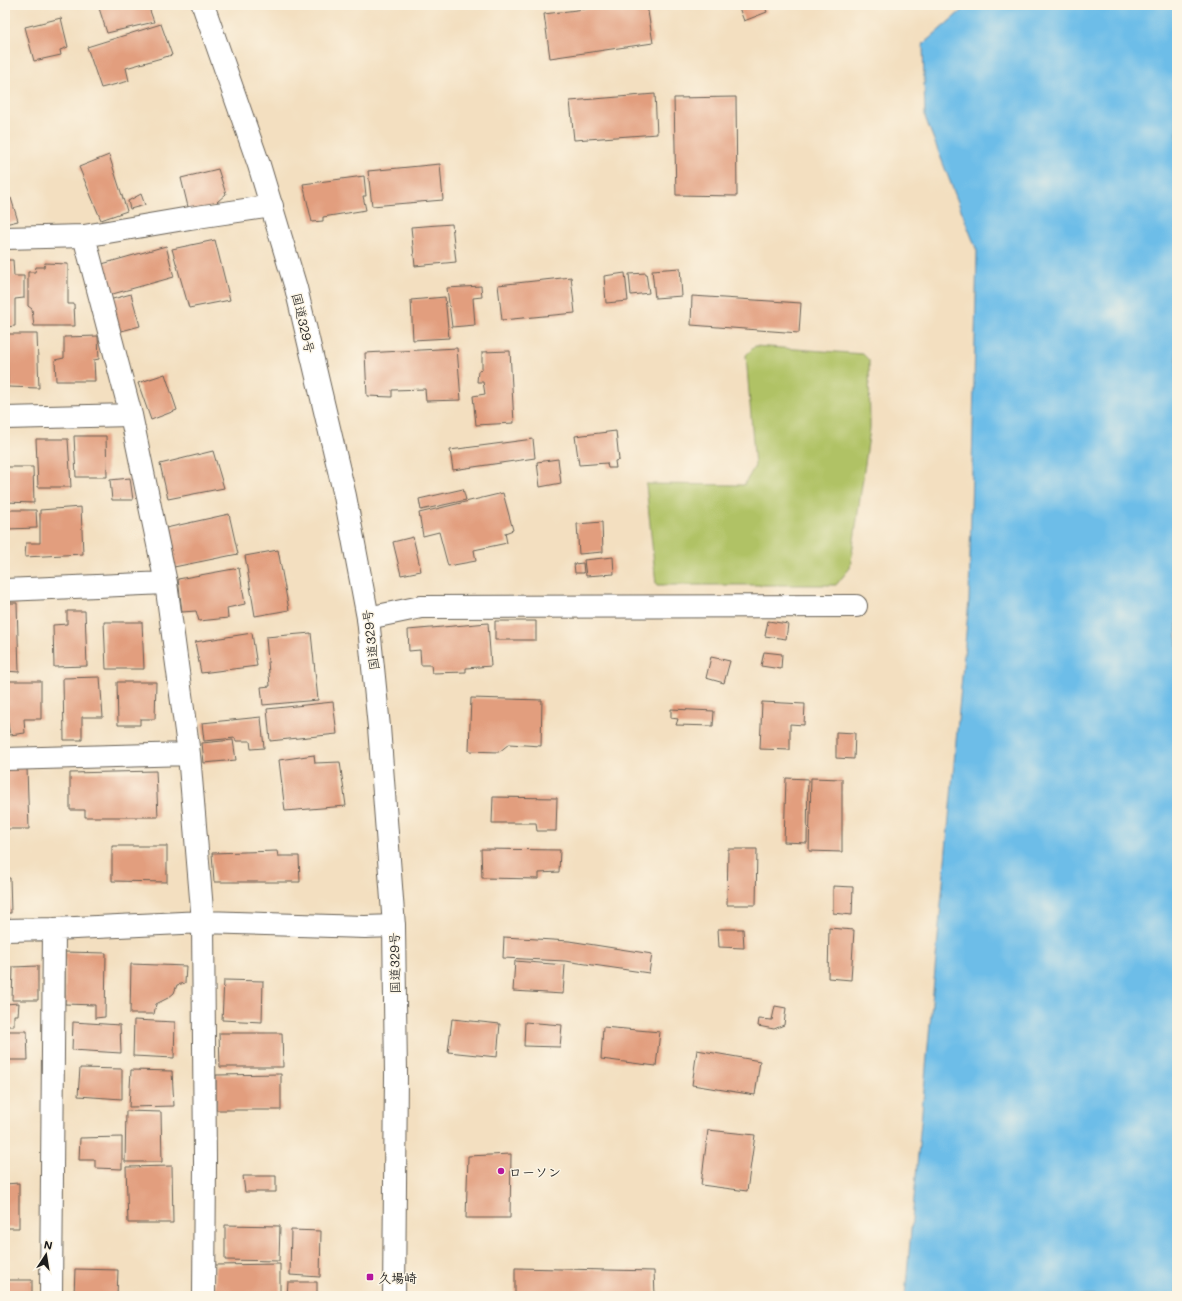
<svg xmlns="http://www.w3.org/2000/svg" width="1182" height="1301" font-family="Mali,'Klee One',sans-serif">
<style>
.green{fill:#b0c265;stroke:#666f40}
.water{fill:#6dbde8;stroke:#446c82}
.building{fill:#e29e7e}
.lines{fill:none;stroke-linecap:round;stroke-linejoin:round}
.street-casing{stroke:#676055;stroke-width:24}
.highway-casing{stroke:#676055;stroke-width:24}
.street{stroke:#fff;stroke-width:22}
.highway{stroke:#fff;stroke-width:22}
.poi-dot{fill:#b5179e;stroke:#fcf5e5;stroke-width:1.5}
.labels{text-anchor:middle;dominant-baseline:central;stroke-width:3;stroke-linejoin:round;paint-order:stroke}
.street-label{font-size:13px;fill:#1c1c1c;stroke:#fcf5e5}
.poi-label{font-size:13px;font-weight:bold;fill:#1c1c1c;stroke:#fcf5e5;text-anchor:start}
</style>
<rect width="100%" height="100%" fill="#fcf5e5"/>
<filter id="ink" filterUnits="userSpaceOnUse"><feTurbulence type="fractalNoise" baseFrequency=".025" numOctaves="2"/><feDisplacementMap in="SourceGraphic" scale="8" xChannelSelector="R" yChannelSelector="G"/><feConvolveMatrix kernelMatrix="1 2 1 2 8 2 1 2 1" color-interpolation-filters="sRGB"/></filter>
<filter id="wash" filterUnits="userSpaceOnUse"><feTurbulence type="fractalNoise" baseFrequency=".012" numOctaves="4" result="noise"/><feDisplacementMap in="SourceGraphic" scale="16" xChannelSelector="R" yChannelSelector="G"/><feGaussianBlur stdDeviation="0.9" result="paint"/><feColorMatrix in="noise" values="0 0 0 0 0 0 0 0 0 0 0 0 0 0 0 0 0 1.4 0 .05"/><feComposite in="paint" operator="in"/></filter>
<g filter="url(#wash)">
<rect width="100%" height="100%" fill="#f3dfc0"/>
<path class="green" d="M 755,346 L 863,354 L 869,360 L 870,429 L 850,568 L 836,585 L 656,585 L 646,484 L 744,485 L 755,466 L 746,355 Z"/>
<path class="water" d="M 968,5 L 1177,5 L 1177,1296 L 905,1296 L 969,600 L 977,251 L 925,117 L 923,44 Z"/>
<g id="blocks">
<path class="building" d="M 98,5 L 148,5 L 154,22 L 107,33 Z
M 617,5 L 647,5 L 653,43 L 550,58 L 544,14 Z
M 738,5 L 764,5 L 767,12 L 744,21 Z
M 61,18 L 68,47 L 60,50 L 61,55 L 34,61 L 25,27 Z
M 161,24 L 172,55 L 126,68 L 129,81 L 101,88 L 87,47 Z
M 655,94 L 657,134 L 574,140 L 570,101 Z
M 736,97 L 737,196 L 676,195 L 674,98 Z
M 109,155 L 127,211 L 101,220 L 79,167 Z
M 440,164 L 443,200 L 372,206 L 368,171 Z
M 218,169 L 226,194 L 217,202 L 218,207 L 189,211 L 181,178 Z
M 364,176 L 366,196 L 363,196 L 366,210 L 323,217 L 323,221 L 312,222 L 303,184 Z
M 141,194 L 145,205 L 130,209 L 128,201 Z
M 11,198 L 18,221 L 5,224 L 5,199 Z
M 452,224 L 456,262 L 415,266 L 411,227 Z
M 215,240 L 230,300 L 189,308 L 172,249 Z
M 166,246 L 174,277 L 109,295 L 102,264 Z
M 5,260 L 13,260 L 14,276 L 24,276 L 24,298 L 15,299 L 15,326 L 5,327 Z
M 45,263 L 68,264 L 68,304 L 74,304 L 75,326 L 34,326 L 32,309 L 28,306 L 28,272 L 35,272 L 36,267 L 44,267 Z
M 680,268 L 682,296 L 655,298 L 652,270 Z
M 625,273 L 628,301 L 606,303 L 604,276 Z
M 646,273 L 649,293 L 631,295 L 629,274 Z
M 571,277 L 575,313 L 502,320 L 498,285 Z
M 481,286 L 482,297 L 473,298 L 475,325 L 452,327 L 447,288 Z
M 131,294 L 140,326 L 118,332 L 109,300 Z
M 692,296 L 801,303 L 799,333 L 691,325 Z
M 445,297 L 449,338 L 413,340 L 411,300 Z
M 7,334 L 37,334 L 39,388 L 8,387 Z
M 98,336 L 99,359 L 94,360 L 95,381 L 56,381 L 55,360 L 64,358 L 64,337 Z
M 457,348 L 461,400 L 426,401 L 425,389 L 392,390 L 392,397 L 367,396 L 365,353 Z
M 510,351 L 514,423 L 476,425 L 473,396 L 485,394 L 483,382 L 477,382 L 478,371 L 482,370 L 482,352 Z
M 165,374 L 177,410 L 151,420 L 138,383 Z
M 616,431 L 619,460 L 615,461 L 616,468 L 608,468 L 607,463 L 579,465 L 575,436 Z
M 74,436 L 106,436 L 107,477 L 76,477 Z
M 36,439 L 68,439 L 71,487 L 38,487 Z
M 533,439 L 535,458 L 453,470 L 450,450 Z
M 213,451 L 224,488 L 168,499 L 160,464 Z
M 558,459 L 561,483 L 540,487 L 537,462 Z
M 5,467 L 33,467 L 34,503 L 5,502 Z
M 130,478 L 133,500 L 112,500 L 110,480 Z
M 463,489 L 466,500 L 421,510 L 419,499 Z
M 503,493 L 513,530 L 505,533 L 507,543 L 474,550 L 476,561 L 448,566 L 439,532 L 423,536 L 419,513 Z
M 81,507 L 83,554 L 25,557 L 26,543 L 40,543 L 40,510 Z
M 6,510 L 36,510 L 37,528 L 7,529 Z
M 229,514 L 238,554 L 174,567 L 166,528 Z
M 602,522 L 603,552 L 579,554 L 577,524 Z
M 413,537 L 421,571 L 401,575 L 393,542 Z
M 278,550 L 289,610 L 255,616 L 245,556 Z
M 613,557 L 614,574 L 586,576 L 584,560 Z
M 583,563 L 584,573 L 575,573 L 574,564 Z
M 239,568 L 245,604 L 227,608 L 228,618 L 199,621 L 196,611 L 182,612 L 178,579 Z
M 5,603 L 17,603 L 19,672 L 5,671 Z
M 67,611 L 85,611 L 87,666 L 54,667 L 53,625 L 67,624 Z
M 495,621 L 536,621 L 536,640 L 495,640 Z
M 768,621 L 788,624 L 786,639 L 765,636 Z
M 104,622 L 142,622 L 144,669 L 106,669 Z
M 488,623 L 491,666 L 466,668 L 466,672 L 432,673 L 431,665 L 421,665 L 420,650 L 409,651 L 408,630 Z
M 252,633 L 257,666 L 201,673 L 195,642 Z
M 311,633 L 318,700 L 263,705 L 261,687 L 270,686 L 266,637 Z
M 764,652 L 782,654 L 781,669 L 761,666 Z
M 711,657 L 730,661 L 724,683 L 706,678 Z
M 100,677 L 103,717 L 82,717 L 82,740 L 64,740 L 63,678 Z
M 7,681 L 41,681 L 41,719 L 24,719 L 25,733 L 10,735 L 7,718 Z
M 117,682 L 156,682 L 155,719 L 140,719 L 140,725 L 118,725 Z
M 471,698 L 542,700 L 541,746 L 509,744 L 499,752 L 469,751 Z
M 333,702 L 337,734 L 270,741 L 267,709 Z
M 762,702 L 805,704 L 804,725 L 790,724 L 790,750 L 760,749 Z
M 671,709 L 714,711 L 713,726 L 676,725 L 678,719 L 671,718 Z
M 261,717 L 264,748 L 251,749 L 250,741 L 236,741 L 235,738 L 204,741 L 202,723 Z
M 836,732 L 855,733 L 854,759 L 836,758 Z
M 233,740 L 236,760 L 204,763 L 202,743 Z
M 314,755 L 315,763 L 340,762 L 346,806 L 285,811 L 279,760 Z
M 5,768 L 27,768 L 29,829 L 5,829 Z
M 156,771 L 158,817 L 85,817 L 85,810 L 70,810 L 70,773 Z
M 786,778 L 808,779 L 807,843 L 784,842 Z
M 811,778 L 842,779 L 842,852 L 809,851 Z
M 493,797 L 557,798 L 556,831 L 537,831 L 536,823 L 492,823 Z
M 112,846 L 167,846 L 167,882 L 112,881 Z
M 481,849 L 560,850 L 559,872 L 539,873 L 539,879 L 482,878 Z
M 728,849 L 757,849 L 756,905 L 727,905 Z
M 277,851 L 278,856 L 299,856 L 300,882 L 214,882 L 212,853 Z
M 5,878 L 10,878 L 11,913 L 5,913 Z
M 833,886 L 853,887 L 852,915 L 833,913 Z
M 829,928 L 854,930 L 851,980 L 828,978 Z
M 718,929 L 743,929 L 744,948 L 719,947 Z
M 504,937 L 569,941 L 652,954 L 649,973 L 565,961 L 503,958 Z
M 65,952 L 106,953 L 105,1017 L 95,1018 L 95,1005 L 65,1004 Z
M 515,961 L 565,965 L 563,994 L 513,991 Z
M 131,964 L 186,966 L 185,983 L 177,985 L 174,993 L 168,998 L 156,1004 L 154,1014 L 130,1014 Z
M 38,966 L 38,1000 L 12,1000 L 13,967 Z
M 224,980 L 263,981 L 262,1022 L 222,1020 Z
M 19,1003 L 18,1015 L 14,1015 L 14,1026 L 5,1026 L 5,1004 Z
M 775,1006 L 786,1008 L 784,1025 L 774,1029 L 758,1026 L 759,1019 L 772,1020 Z
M 452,1019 L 500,1024 L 497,1057 L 448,1052 Z
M 134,1020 L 175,1022 L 174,1058 L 133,1056 Z
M 73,1022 L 120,1025 L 121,1053 L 72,1050 Z
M 525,1022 L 562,1025 L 560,1047 L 524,1046 Z
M 603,1027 L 660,1032 L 656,1066 L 601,1059 Z
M 5,1031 L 27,1031 L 28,1060 L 5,1060 Z
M 219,1033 L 282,1033 L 283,1067 L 220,1067 Z
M 697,1050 L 760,1061 L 755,1095 L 692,1085 Z
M 80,1068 L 122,1069 L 122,1099 L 78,1096 Z
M 131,1070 L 172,1071 L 174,1106 L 129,1107 Z
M 281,1074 L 281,1110 L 216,1110 L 216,1075 Z
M 126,1111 L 161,1112 L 162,1162 L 125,1162 Z
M 708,1130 L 755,1135 L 747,1191 L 701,1185 Z
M 122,1137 L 122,1169 L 95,1168 L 95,1160 L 79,1160 L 80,1138 Z
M 511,1154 L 510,1218 L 466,1218 L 468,1156 Z
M 172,1166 L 173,1223 L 128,1223 L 126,1167 Z
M 243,1176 L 276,1176 L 276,1192 L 245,1192 Z
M 19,1183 L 19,1228 L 5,1228 L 5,1184 Z
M 225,1225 L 280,1226 L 279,1261 L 225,1260 Z
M 291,1230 L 321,1231 L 320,1277 L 290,1275 Z
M 280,1264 L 280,1296 L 215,1296 L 215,1265 Z
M 515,1268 L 654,1271 L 655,1296 L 515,1296 Z
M 75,1269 L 118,1270 L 117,1296 L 74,1296 Z
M 5,1280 L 32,1280 L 32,1296 L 5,1296 Z
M 288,1282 L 317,1282 L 317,1296 L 287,1296 Z"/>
</g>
</g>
<g filter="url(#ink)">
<use href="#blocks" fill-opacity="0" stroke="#676055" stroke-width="1"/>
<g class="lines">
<g class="street-casing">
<path id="street" d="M 84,236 L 131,415 L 166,583 L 189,754 L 203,922 L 205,1161 L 204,1296
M 5,238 L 84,236 L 190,218 L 272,206
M 5,418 L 131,415
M 5,590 L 166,583
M 368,618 L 421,607 L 856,606
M 5,759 L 189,754
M 5,930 L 54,929 L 203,922 L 365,927 L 394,926
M 51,1296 L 54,929"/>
</g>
<g class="highway-casing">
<path id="highway" d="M 203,5 L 259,165 L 296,288 L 345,496 L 368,618 L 379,727 L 394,926 L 396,1074 L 394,1296"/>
</g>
<use href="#street" class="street"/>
<use href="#highway" class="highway"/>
</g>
</g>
<g class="poi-dot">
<circle cx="501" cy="1171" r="4"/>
<rect x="366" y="1273" width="8" height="8" rx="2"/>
</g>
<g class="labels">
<g class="street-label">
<text transform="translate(304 323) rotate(77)">国道329号</text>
<text transform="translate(370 640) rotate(-97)">国道329号</text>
<text transform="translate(394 963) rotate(-91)">国道329号</text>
</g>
<g class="poi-label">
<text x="509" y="1171">ローソン</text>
<text x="378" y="1277">久場崎</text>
</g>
</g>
<rect width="1182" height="1301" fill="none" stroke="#fcf5e5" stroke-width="20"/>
<g transform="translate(46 1255) rotate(12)" stroke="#fcf5e5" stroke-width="3" paint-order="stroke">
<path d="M0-3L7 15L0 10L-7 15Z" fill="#1c1c1c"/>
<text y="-6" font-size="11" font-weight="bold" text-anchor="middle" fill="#1c1c1c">N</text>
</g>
</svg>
